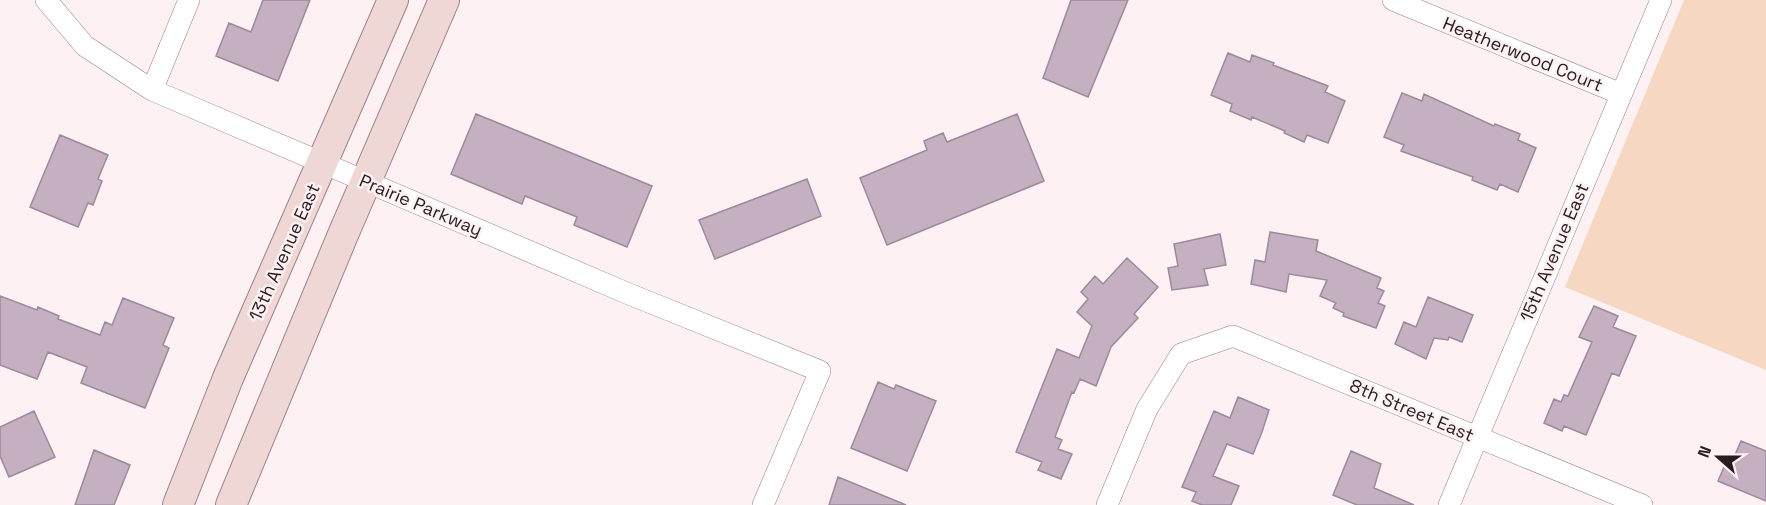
<svg xmlns="http://www.w3.org/2000/svg" width="1766" height="505" font-family="'Space Grotesk',sans-serif">
<style>
.green{fill:#f6d7c2}
.building{fill:#c4b0c1;stroke:#9c8a9a;stroke-width:1.5}
.lines{fill:none;stroke-linecap:round;stroke-linejoin:round}
.minor-casing{stroke:#9a8188;stroke-width:22}
.secondary-casing{stroke:#9a8188;stroke-width:32}
.minor{stroke:#fff;stroke-width:21}
.secondary{stroke:#eed7d4;stroke-width:30}
.labels{text-anchor:middle;dominant-baseline:central;stroke-width:5;stroke-linejoin:round;paint-order:stroke}
.street-label{font-size:18px;fill:#271d20;stroke:#fdf1f4}
</style>
<rect width="100%" height="100%" fill="#fdf1f4"/>
<path class="green" d="M 1684,0 L 1766,0 L 1766,370 L 1565,287 Z"/>
<path class="building" d="M 263,0 L 310,0 L 278,81 L 216,56 L 229,23 L 251,32 Z
M 1071,0 L 1128,0 L 1088,97 L 1043,78 Z
M 1228,53 L 1250,62 L 1252,55 L 1274,63 L 1273,65 L 1328,86 L 1325,92 L 1345,101 L 1328,143 L 1307,135 L 1304,142 L 1284,133 L 1285,131 L 1252,117 L 1251,120 L 1230,111 L 1232,104 L 1211,95 Z
M 1402,93 L 1422,101 L 1424,94 L 1494,126 L 1495,124 L 1520,134 L 1518,140 L 1536,148 L 1518,192 L 1500,184 L 1497,190 L 1472,180 L 1473,177 L 1401,151 L 1404,145 L 1384,137 Z
M 476,114 L 652,186 L 627,247 L 574,225 L 577,217 L 525,196 L 522,204 L 451,174 Z
M 1017,114 L 1044,181 L 887,245 L 860,178 L 927,150 L 924,141 L 943,133 L 947,142 Z
M 60,135 L 108,155 L 98,179 L 102,181 L 93,205 L 88,203 L 78,227 L 30,207 Z
M 807,179 L 821,216 L 715,259 L 699,220 Z
M 1270,232 L 1318,240 L 1316,251 L 1381,278 L 1377,288 L 1384,291 L 1378,303 L 1385,306 L 1376,328 L 1343,316 L 1344,313 L 1333,308 L 1336,303 L 1320,296 L 1327,280 L 1289,274 L 1286,292 L 1251,284 L 1255,260 L 1265,262 Z
M 1220,234 L 1226,265 L 1204,269 L 1208,285 L 1172,290 L 1168,268 L 1178,266 L 1174,244 Z
M 1127,258 L 1158,287 L 1134,314 L 1138,318 L 1111,347 L 1096,386 L 1080,379 L 1074,393 L 1072,392 L 1055,437 L 1062,440 L 1058,449 L 1072,454 L 1061,479 L 1038,470 L 1042,462 L 1016,452 L 1057,349 L 1079,358 L 1092,326 L 1077,312 L 1088,299 L 1081,292 L 1095,276 L 1103,284 Z
M 0,296 L 37,310 L 38,307 L 59,316 L 58,319 L 100,335 L 105,322 L 112,325 L 123,298 L 174,318 L 163,345 L 169,348 L 145,408 L 81,383 L 87,367 L 48,352 L 37,379 L 0,365 Z
M 1428,297 L 1473,315 L 1462,342 L 1449,337 L 1448,340 L 1434,338 L 1426,359 L 1395,344 L 1404,322 L 1416,327 Z
M 1594,306 L 1618,316 L 1613,327 L 1636,336 L 1619,376 L 1612,373 L 1586,435 L 1564,426 L 1562,431 L 1544,423 L 1554,399 L 1561,402 L 1564,395 L 1568,396 L 1592,342 L 1579,337 Z
M 878,382 L 894,389 L 896,385 L 936,401 L 907,471 L 851,448 Z
M 1238,397 L 1269,410 L 1262,432 L 1253,454 L 1227,444 L 1213,476 L 1239,486 L 1231,505 L 1202,505 L 1192,501 L 1196,492 L 1182,487 L 1214,411 L 1230,418 Z
M 34,411 L 55,457 L 9,477 L 0,456 L 0,427 Z
M 1741,441 L 1766,451 L 1766,501 L 1718,481 L 1727,460 L 1732,462 Z
M 94,450 L 130,465 L 114,505 L 75,505 Z
M 1351,451 L 1381,464 L 1374,488 L 1414,505 L 1357,505 L 1333,495 Z
M 838,477 L 906,505 L 829,505 Z"/>
<g class="lines">
<g class="minor-casing">
<path id="minor" d="M 46,0 L 85,46 L 152,90 L 629,294 L 820,371 L 763,505
M 1393,0 L 1621,94
M 152,90 L 189,0
M 1107,505 L 1147,409 L 1181,354 L 1233,336 L 1642,505
M 1449,505 L 1661,0"/>
</g>
<g class="secondary-casing">
<path id="secondary" d="M 178,505 L 228,378 L 393,0
M 231,505 L 342,237 L 444,0"/>
</g>
<use href="#minor" class="minor"/>
<use href="#secondary" class="secondary"/>
</g>
<g class="labels">
<g class="street-label">
<text transform="translate(1523 54) rotate(22)">Heatherwood Court</text>
<text transform="translate(421 205) rotate(23)">Prairie Parkway</text>
<text transform="translate(284 252) rotate(-66)">13th Avenue East</text>
<text transform="translate(1554 252) rotate(-67)">15th Avenue East</text>
<text transform="translate(1412 410) rotate(23)">8th Street East</text>
</g>
</g>
<g transform="translate(1718 457) rotate(291)" stroke="#fdf1f4" stroke-width="4.5" paint-order="stroke">
<path d="M0-4.5L10 22L0 15L-10 22Z" fill="#271d20"/>
<text y="-9" font-size="16" font-weight="bold" text-anchor="middle" fill="#271d20">N</text>
</g>
</svg>
